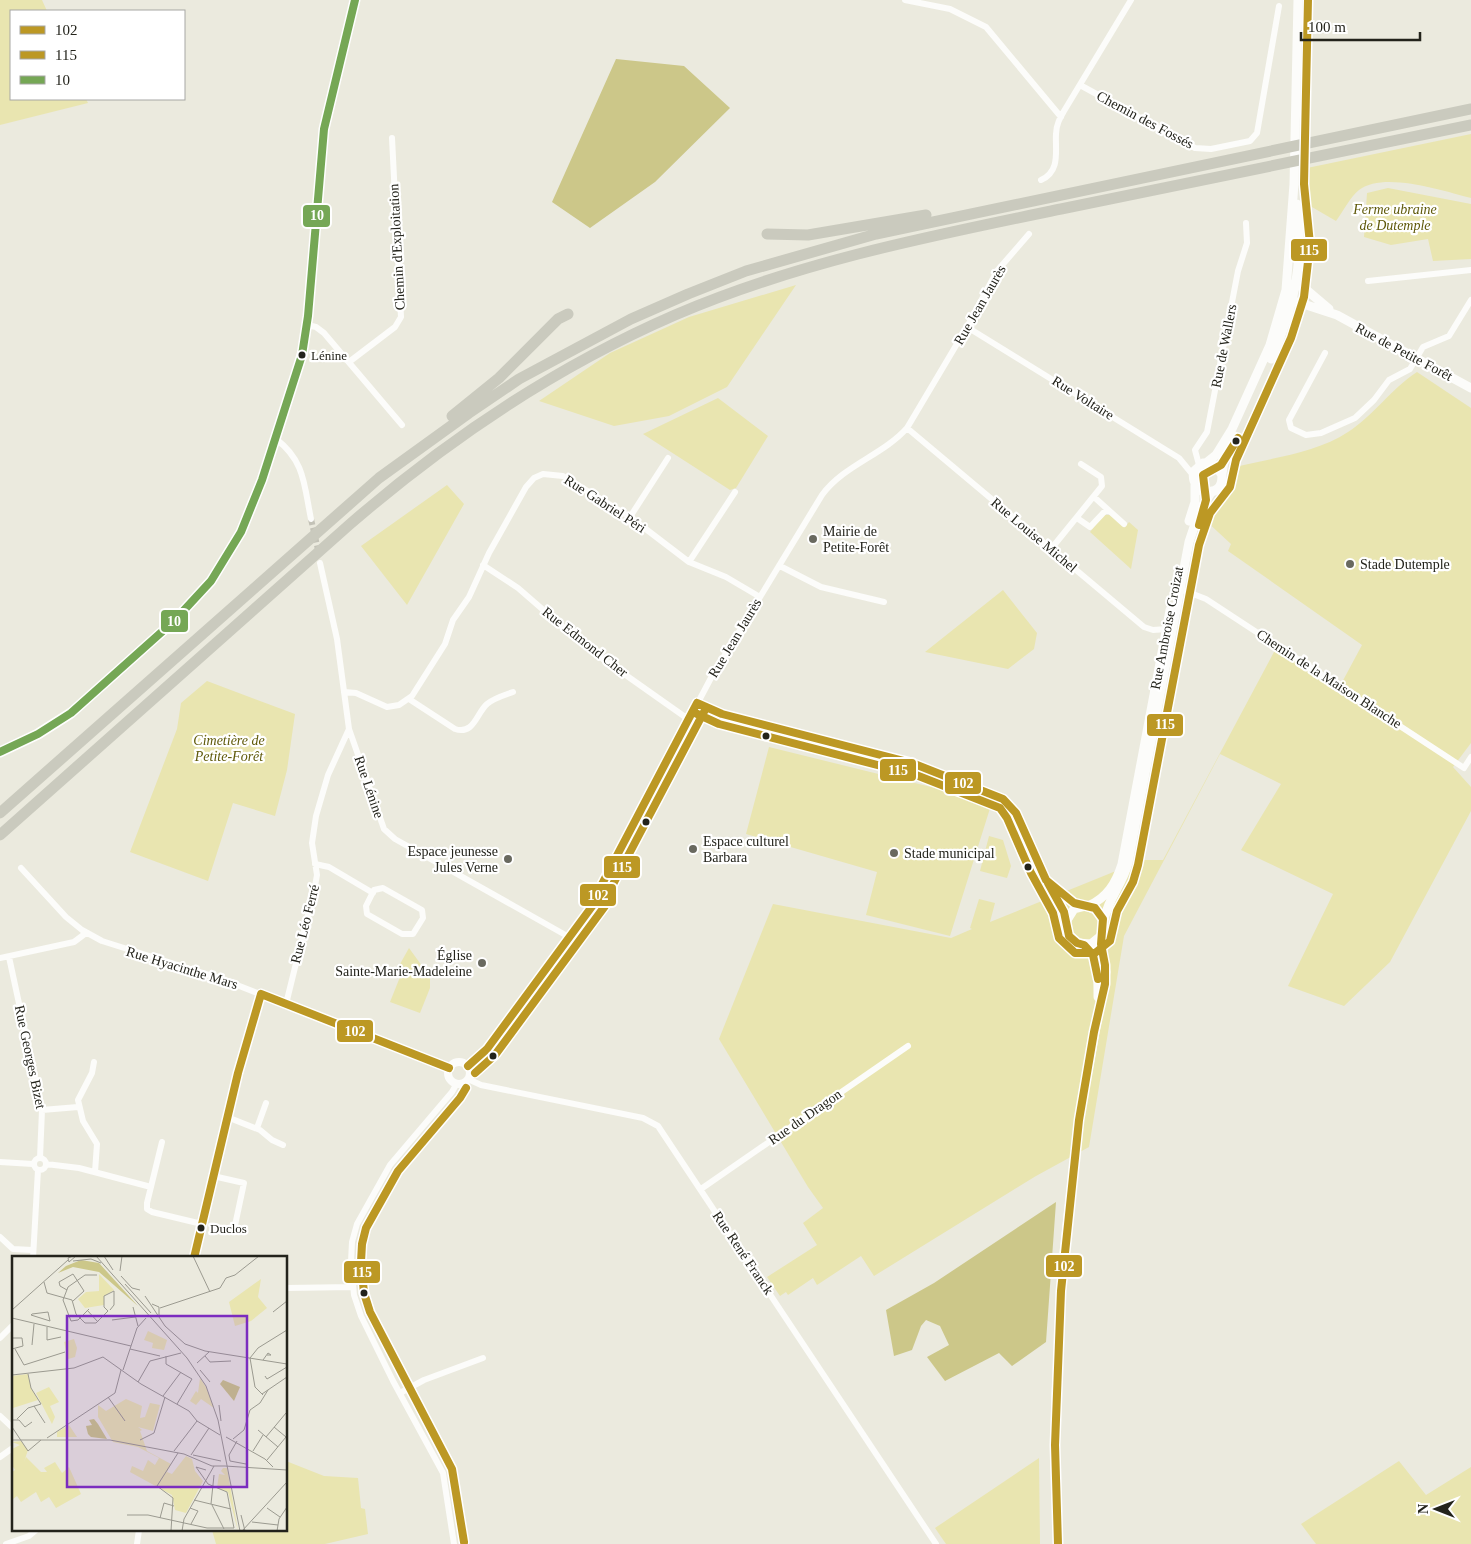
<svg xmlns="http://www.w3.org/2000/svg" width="1471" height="1544" font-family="Georgia,serif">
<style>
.green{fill:#e9e5b0}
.forest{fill:#ccc789}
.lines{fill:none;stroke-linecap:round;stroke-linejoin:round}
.minor-tunnel{stroke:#c3c2b7;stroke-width:6;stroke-dasharray:6 3;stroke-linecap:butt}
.minor{stroke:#fcfcfa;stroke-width:6}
.tertiary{stroke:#fcfcfa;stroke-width:8}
.secondary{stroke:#fcfcfa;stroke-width:9}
.motorway{stroke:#cacabe;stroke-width:11}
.bus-1-casing{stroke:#fff;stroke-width:11}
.bus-2-casing{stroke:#fff;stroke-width:11}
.bus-3-casing{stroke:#fff;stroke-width:11}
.bus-1{stroke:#bc9824;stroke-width:8}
.bus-2{stroke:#bc9824;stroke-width:8}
.bus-3{stroke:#75a755;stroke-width:8}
.bus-dot{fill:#23231b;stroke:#fff;stroke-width:2}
.poi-dot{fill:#69695f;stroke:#fff;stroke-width:2}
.labels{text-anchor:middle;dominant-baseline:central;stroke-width:4.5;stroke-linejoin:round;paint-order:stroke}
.bus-label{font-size:13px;fill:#23231b;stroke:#fff;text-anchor:start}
.street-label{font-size:14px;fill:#23231b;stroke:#fff}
.park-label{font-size:14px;font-style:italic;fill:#5f5909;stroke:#fff}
.poi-label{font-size:14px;fill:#23231b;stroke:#fff;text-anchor:start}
.inset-road{fill:none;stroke:#9b9a90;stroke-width:1}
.view{fill:#7b2cbf;fill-opacity:0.15;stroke:#7b2cbf;stroke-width:2.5}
.inset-edge{fill:none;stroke:#23231b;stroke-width:2.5}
.line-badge{stroke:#fff;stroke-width:2}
.badge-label{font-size:14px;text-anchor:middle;font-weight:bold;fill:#fff}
</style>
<rect width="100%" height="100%" fill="#ebeade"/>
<path class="green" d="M 0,0 L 42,0 L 47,11 L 11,11 L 11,99 L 86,99 L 88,103 L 0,125 Z
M 1471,134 L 1471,198 C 1443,191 1384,171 1359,190 C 1350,197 1343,212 1336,221 L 1305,203 L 1307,168 Z
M 1388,188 L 1471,204 L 1471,259 L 1433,261 L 1428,239 L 1391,245 L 1364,237 L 1367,193 Z
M 796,285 L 727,387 L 669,416 L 614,426 L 539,401 L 610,353 L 689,317 Z
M 1417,372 L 1471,408 L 1471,743 L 1453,767 L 1471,787 L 1471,811 L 1390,962 L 1344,1006 L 1288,986 L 1333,894 L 1241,850 L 1281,784 L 1220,754 L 1124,936 L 1089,1147 L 1036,1176 L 874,1276 L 861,1256 L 817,1285 L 813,1278 L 788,1295 L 786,1292 L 780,1296 L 767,1277 L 817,1245 L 803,1223 L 823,1208 L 808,1187 L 719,1039 L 773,904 L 951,938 L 972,929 L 970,928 L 979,899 L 995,903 L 990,922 L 1143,860 L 1163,860 L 1275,650 L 1340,686 L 1362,645 L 1228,551 L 1231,544 L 1205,520 L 1235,467 C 1272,458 1316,453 1348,432 C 1373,416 1391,389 1417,372 Z
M 718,398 L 768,436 L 736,488 L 730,490 L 643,434 Z
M 447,485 L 464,504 L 407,605 L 361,546 Z
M 1104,515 L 1110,515 L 1125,527 L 1129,522 L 1138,530 L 1131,569 L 1090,532 Z
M 1003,590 L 1037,633 L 1034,649 L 1008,669 L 925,652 Z
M 207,681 L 295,714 L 287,770 L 275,816 L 233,803 L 208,881 L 130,852 L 177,729 L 181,703 Z
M 769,747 L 992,802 L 950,936 L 866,915 L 877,872 L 746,834 Z
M 989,836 L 1003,840 L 1011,866 L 1007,878 L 980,871 Z
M 409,948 L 430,977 L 430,988 L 420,1013 L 390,1002 L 404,967 L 400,964 Z
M 1039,1458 L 1040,1544 L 946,1544 L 935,1528 Z
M 286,1461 L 324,1476 L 358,1478 L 361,1508 L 365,1509 L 368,1534 L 325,1544 L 216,1544 L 212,1530 L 286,1530 Z
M 1399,1461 L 1426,1495 L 1471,1467 L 1471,1544 L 1316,1544 L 1301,1524 Z"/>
<path class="forest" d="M 616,59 L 684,66 L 730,108 L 655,182 L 590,228 L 552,202 Z
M 1056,1202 L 1046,1342 L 1012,1366 L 999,1353 L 945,1381 L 927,1357 L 949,1345 L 940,1326 L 926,1320 L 921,1326 L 912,1350 L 894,1356 L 886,1310 L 934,1283 Z"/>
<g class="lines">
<path class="minor-tunnel" d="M 311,519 L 319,554"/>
<path class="minor" d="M 905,0 L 950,9 L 986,27 L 1061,117
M 1080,85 L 1195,148 L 1211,149 L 1250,141 L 1257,133 L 1279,6
M 1041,180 C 1061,171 1055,150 1056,134 C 1056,125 1060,118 1064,111 L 1131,0
M 1368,281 L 1471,270
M 307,325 L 316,327 L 324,333 L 402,425
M 967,327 L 1166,450 L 1179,458 L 1193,475
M 1325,353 L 1289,420 L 1291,428 L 1306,435 L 1321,433 L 1355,418 L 1374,400 L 1389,380 L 1410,369 L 1423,347 L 1449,336 L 1471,300
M 349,362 L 395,327 L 401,317 L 392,138
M 907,428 L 1144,627 L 1153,630 L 1167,629
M 276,439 C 305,461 304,485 311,519
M 1199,465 L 1195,450 L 1207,432 L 1238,271 L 1247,243 L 1246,223
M 1094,497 L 1124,524
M 630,517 L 668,458
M 1077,518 L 1090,527 L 1107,509
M 1051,549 L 1102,486 L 1101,477 L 1081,464
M 689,562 L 735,492
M 320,563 L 337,639 L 349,729 L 384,829 L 395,839 L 569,937
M 483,565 L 518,588 L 586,647 L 688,719
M 780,566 L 821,587 L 884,602
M 1180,589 L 1206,599 L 1464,768 L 1471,757
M 344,692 L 356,693 L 387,707 L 399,705 L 412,696 L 445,644 L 453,620 L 469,597 L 489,553 L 526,487 L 534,478 L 543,474 L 563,476 L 630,517 L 689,562 L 726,577 L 760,597
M 409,699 L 455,729 C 474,735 476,714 487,704 C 494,698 505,695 513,692
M 697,703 L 722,714 L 919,765 L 1006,800 L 1016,813 L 1040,869 L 1062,909 L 1067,920
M 0,752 L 38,734 L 71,713 L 174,621 L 211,581 L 241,532 L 262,480 L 302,355 L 308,316 L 324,129 L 355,0
M 315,864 L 329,867 L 373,893
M 21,868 L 66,917 L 82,930 L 102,941 L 219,978 L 449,1068
M 1050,884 L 1082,906
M 383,888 L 422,910 L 423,918 L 413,934 L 402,934 L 367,914 L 366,906 L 374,890 Z
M 9,957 L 42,1110 L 40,1158
M 0,958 L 74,942 L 86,933
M 286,1004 L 315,886 L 317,875 L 312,843 L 316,816 L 328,775 L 349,729
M 94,1062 L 92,1073 L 78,1100 L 83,1121 L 97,1144 L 95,1172
M 468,1066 L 480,1057 L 506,1024 L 596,901 L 602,884 L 712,676 L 822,495 C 844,465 883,455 907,428 L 967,327 L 997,271 L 1029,234
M 468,1079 L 481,1085 L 643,1118 L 658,1126 L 936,1544
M 42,1110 L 78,1107
M 227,1117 L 260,1130 L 272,1140 L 283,1145
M 257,1128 L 266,1103
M 162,1142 L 147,1203 L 147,1209 L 152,1212 L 202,1224
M34 1164a6 6 0 1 1 12 0a6 6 0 1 1-12 0Z
M 0,1162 L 33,1164
M 46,1164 L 79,1168 L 151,1187
M 213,1176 L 244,1183 L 234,1230
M 701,1189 L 908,1046
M 0,1237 L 13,1249 L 32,1250
M 33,1258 L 38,1170
M 194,1258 L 238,1073 L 261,994
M 286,1288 L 353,1287
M 0,1338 L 14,1324
M 400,1393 L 424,1380 L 483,1358
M 0,1416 L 14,1429
M 0,1457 L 14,1447
M 6,1544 L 29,1536 L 36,1530
M 137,1544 L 139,1530
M 454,1544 L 443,1473 L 393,1381 L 361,1316 L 354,1295 L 351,1262 L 352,1242 L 357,1224 L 390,1165 L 452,1092 L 457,1083"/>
<path class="tertiary" d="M448 1073a11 11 0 1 1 22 0a11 11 0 1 1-22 0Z"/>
<path class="secondary" d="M 1291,284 L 1303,287 L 1329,309
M 1288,299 L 1337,315 L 1471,388
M 1271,359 C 1295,307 1304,261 1297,204
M 1206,463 L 1216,455 L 1232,429 L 1270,345 L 1286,290 L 1294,184 L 1298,0
M 1222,475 L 1215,465 L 1203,463 L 1194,471 C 1190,484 1204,500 1217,489 C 1222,485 1222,480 1222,474 C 1223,460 1229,448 1235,436
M 1189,521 L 1195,502 L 1195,485
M 1088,906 C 1107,898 1116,883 1122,864 L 1170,610
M 1104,921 C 1107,900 1123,884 1128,863 L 1189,542 L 1199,512 L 1212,491
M 1084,945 C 1099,959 1098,977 1098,997
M 1058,1544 L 1055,1467 L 1056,1396 L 1063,1261 L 1079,1120 L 1106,972 L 1101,944 L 1104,923 L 1098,911 L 1086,906 L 1074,909 L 1067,920 L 1067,932 L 1077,943 L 1091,944 L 1102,935"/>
<path class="motorway" d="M 767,234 L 808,235 L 926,215
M 452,416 L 499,378 L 558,319 L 568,314
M 0,813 L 379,478 L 469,413 L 519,379 L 631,319 L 688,294 L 746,271 L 876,234 L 1471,109
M 0,835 L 349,525 C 447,440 555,367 675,315 C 798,262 930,236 1061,209 C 1197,181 1334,153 1471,125"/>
<g class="bus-1-casing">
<path id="bus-1" d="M 697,703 L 722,714 L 912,763 L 1003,799 L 1016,813 L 1046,880 L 1074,903 L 1095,908 L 1103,919 L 1101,944 L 1105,965 L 1105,984 L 1094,1032 L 1079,1120 L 1061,1291 L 1055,1445 L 1058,1544
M 1048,883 L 1064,912 L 1069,936 L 1077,943 L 1084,945 L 1093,955 L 1098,979
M 261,994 L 449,1068
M 468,1066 L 487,1049 L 596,901 L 602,884 L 697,703
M 194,1258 L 238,1073 L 261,994"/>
</g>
<g class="bus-2-casing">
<path id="bus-2" d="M 1199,525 L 1206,500 L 1203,475 L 1221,465 L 1238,438
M 693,712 L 719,724 L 916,775 L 1000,808 L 1007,818 L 1031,873 L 1053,913 L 1059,938 L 1075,953 L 1095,953 L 1110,941 L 1117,911 L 1133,882 L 1138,865 L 1199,545 L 1210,513 L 1230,487 L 1236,460 L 1291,338 L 1304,297 L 1310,244 L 1304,184 L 1308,0
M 475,1073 L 495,1055 L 605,906 L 611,888 L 706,708
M 464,1542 L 452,1469 L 370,1312 L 364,1293 L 361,1262 L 362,1244 L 366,1228 L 398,1171 L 460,1098 L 466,1088"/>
</g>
<g class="bus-3-casing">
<path id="bus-3" d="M 0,752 L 38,734 L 71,713 L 174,621 L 211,581 L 241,532 L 262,480 L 302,355 L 308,316 L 324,129 L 355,0"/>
</g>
<use href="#bus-1" class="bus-1"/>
<use href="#bus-2" class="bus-2"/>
<use href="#bus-3" class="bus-3"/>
</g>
<g class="bus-dot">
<circle cx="302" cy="355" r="4.5"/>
<circle cx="1236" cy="441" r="4.5"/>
<circle cx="766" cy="736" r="4.5"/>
<circle cx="646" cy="822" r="4.5"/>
<circle cx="1028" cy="867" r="4.5"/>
<circle cx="493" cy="1056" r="4.5"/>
<circle cx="201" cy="1228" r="4.5"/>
<circle cx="364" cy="1293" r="4.5"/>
</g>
<g class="poi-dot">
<circle cx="813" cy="539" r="5"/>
<circle cx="1350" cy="564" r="5"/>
<circle cx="693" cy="849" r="5"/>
<circle cx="894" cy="853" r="5"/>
<circle cx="508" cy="859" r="5"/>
<circle cx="482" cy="963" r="5"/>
</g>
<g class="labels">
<g class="bus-label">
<text x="311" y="355">Lénine</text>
<text x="210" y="1228">Duclos</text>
</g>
<g class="street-label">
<text transform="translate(1145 120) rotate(28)">Chemin des Fossés</text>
<text transform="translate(397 247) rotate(-93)">Chemin d'Exploitation</text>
<text transform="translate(980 305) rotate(-60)">Rue Jean Jaurès</text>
<text transform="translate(1224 346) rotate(-79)">Rue de Wallers</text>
<text transform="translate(1404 352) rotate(28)">Rue de Petite Forêt</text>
<text transform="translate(1083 398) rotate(32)">Rue Voltaire</text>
<text transform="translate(605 504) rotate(33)">Rue Gabriel Péri</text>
<text transform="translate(1034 535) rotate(40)">Rue Louise Michel</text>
<text transform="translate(1167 628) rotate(-79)">Rue Ambroise Croizat</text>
<text transform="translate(735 638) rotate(-59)">Rue Jean Jaurès</text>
<text transform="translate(585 642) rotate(38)">Rue Edmond Cher</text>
<text transform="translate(1329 679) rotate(33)">Chemin de la Maison Blanche</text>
<text transform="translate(369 787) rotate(71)">Rue Lénine</text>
<text transform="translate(305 924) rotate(-76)">Rue Léo Ferré</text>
<text transform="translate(182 968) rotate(17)">Rue Hyacinthe Mars</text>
<text transform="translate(30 1057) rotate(78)">Rue Georges Bizet</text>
<text transform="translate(805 1117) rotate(-35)">Rue du Dragon</text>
<text transform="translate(743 1253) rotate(56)">Rue René Franck</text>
</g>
<g class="park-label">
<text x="1395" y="209">Ferme ubraine<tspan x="1395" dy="16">de Dutemple</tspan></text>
<text x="229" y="740">Cimetière de<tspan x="229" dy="16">Petite-Forêt</tspan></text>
</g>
<g class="poi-label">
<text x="823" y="531">Mairie de<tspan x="823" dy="16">Petite-Forêt</tspan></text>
<text x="1360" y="564">Stade Dutemple</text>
<text x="703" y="841">Espace culturel<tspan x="703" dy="16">Barbara</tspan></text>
<text x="498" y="851" text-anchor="end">Espace jeunesse<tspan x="498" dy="16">Jules Verne</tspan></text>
<text x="904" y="853">Stade municipal</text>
<text x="472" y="955" text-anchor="end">Église<tspan x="472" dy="16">Sainte-Marie-Madeleine</tspan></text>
</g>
</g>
<g transform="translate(12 1256)">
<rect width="275" height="275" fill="#ebeade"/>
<path d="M 87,18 L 102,34 L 92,40 L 92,49 L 73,52 L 66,43 L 74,36 L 87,35 ZM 249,23 L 246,41 L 255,52 L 239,65 L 223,70 L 217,46 ZM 136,75 L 155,84 L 152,94 L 140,92 L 141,87 L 132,84 ZM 62,83 L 65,92 L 63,101 L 56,103 L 52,86 ZM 16,118 L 19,132 L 26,144 L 1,152 L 0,120 ZM 188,122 L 194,131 L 202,152 L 189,143 L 184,149 L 178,145 L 184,135 L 186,137 ZM 37,131 L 47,146 L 38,150 L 43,161 L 40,168 L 24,137 ZM 114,143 L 130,150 L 128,162 L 133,161 L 138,147 L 148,149 L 141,175 L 126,171 L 130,174 L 128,175 L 135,195 L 159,208 L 155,216 L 160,218 L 174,200 L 180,203 L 183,215 L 191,225 L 174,257 L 163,254 L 160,239 L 118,216 L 120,210 L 131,215 L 136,204 L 143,209 L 147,202 L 126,191 L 101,186 L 86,161 L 86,149 L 94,155 ZM 57,169 L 65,181 L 45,181 L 45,176 ZM 9,185 L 16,194 L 12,206 L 14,201 L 29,216 L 35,216 L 32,212 L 43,206 L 50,217 L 57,211 L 69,238 L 44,252 L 37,241 L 29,246 L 24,236 L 9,246 L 5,240 L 1,243 L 0,216 L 3,214 L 0,209 L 0,193 L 8,189 L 0,186 ZM 211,212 L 215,212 L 226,275 L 216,236 L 205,232 L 207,218 L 213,219 L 209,215 Z" fill="#e9e5b0"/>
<path d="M 69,4 L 87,7 L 126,50 L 87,16 L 61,11 L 46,17 L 54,10 ZM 211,124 L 228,131 L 222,145 L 208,128 ZM 82,163 L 86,168 L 95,183 L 79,181 L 76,178 L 74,170 L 80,169 L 77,164 Z" fill="#ccc789"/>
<path class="inset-road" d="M 61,0 L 56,2 L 57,6 L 64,0M 84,0 L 175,102 L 194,130 L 206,164 L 228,275M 92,0 L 101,14M 181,0 L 198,36M 61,5 L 79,3 L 89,7M 108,15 L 110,0M 109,20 L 120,32 L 128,34M 32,26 L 35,37 L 60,44 L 64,58 L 73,67 L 84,67 L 96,55M 113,28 L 139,57M 55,34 L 48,30 L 47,26 L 61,18 L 72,35 L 61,45M 133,40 L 153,70 L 173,88 L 193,95 L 275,108M 140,48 L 147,51 L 147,59M 121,51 L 126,70M 148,52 L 208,32 L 214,22 L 223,19 L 247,0M 77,53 L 66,64 L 59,65 L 51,44 L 56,31 L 73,19 L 85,19M 0,54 L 56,4M 75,54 L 86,66M 96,55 L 92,51 L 92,40 L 102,35 L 102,49 L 98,54M 36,56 L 38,65 L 19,59 L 20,58 ZM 261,56 L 275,45M 0,62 L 119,90M 100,64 L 123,61M 35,71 L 35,84 L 49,81M 0,82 L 10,82 L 11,90 L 0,93M 20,89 L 22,68M 3,93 L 12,109 L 53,96M 118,93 L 148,100M 154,100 L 154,108 L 180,123 L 165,148M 193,100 L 198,106 L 219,105M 238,102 L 246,92 L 275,74M 238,102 L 243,131 L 251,139M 251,104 L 256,97 L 259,99 L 255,99M 185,107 L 197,96M 111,114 L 125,72 L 134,62M 188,114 L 198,126M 0,119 L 62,112 L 91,101 L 129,128 L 177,155 L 185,165 L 208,179M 253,120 L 255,123 L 275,111M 126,126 L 138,105 L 169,97M 250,138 L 275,121M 151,140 L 169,116M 96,141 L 113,165M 207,149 L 209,165M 22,150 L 33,167M 5,163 L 16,152 L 29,148 L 19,132 L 16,118M 0,164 L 7,164 L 13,171 L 20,166M 0,171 L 16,195 L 29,184M 246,174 L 266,191M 214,181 L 253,203 L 261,211M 254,181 L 274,157M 35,182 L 103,137 L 109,114M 221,183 L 232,174 L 238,154 L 248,147 L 256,134M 0,184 L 98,184 L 172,198 L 200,210 L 213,210M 128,184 L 142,177 L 153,141M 225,185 L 217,199 L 218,205 L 234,208M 162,195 L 185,165M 241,195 L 251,179M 179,199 L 197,172M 181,199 L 209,205M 255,204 L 274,181 L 262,171M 213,210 L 275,214M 182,244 L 219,253M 199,248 L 202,219M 200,249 L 212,273M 178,252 L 186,255 L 179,268M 255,252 L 268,261M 115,259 L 136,259 L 195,272 L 222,272 L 215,236 L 196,228 L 184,211 L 194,214M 229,259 L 233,275M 148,262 L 152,247 L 162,250M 240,266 L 266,269M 159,275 L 161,242 L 145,230 L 166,197M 170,275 L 172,263 L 202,210M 230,275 L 275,226M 265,275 L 267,263 L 275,251"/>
<path class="view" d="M 55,60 L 235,60 L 235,231 L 55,231 Z"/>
<rect width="275" height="275" class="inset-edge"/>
</g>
<g class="line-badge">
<rect x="302" y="204" width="29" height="24" rx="5" fill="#75a755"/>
<rect x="1290" y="238" width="38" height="24" rx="5" fill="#bc9824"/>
<rect x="160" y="609" width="29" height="24" rx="5" fill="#75a755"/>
<rect x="1146" y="713" width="38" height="24" rx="5" fill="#bc9824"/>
<rect x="879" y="758" width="38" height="24" rx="5" fill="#bc9824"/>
<rect x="944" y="771" width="38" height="24" rx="5" fill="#bc9824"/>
<rect x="603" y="855" width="38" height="24" rx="5" fill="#bc9824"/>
<rect x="579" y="883" width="38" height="24" rx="5" fill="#bc9824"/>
<rect x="336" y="1019" width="38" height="24" rx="5" fill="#bc9824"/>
<rect x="1045" y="1254" width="38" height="24" rx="5" fill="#bc9824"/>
<rect x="343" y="1260" width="38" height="24" rx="5" fill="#bc9824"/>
</g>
<g class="badge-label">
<text x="317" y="220">10</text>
<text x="1309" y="255">115</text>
<text x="174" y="626">10</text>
<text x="1165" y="729">115</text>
<text x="898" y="775">115</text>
<text x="963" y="788">102</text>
<text x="622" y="872">115</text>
<text x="598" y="900">102</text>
<text x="355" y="1036">102</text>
<text x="1064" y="1271">102</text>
<text x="362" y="1277">115</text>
</g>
<rect x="10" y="10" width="175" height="90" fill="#ffffff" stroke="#a7a7a4"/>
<rect x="20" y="26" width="25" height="8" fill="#bc9824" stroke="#a7a7a4"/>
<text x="55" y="35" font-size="15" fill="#23231b">102</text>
<rect x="20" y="51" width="25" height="8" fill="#bc9824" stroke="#a7a7a4"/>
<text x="55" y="60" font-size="15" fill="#23231b">115</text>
<rect x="20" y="76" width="25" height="8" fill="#75a755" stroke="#a7a7a4"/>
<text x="55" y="85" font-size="15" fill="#23231b">10</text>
<g transform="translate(1436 1509) rotate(270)" stroke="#ffffff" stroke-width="4" paint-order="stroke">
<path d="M0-4L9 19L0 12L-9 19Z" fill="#23231b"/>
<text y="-8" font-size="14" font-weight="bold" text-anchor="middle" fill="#23231b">N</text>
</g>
<path d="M1301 32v8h119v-8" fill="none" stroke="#23231b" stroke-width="2.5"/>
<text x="1308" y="32" font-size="15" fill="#23231b" stroke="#ffffff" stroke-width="4" paint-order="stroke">100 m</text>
</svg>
